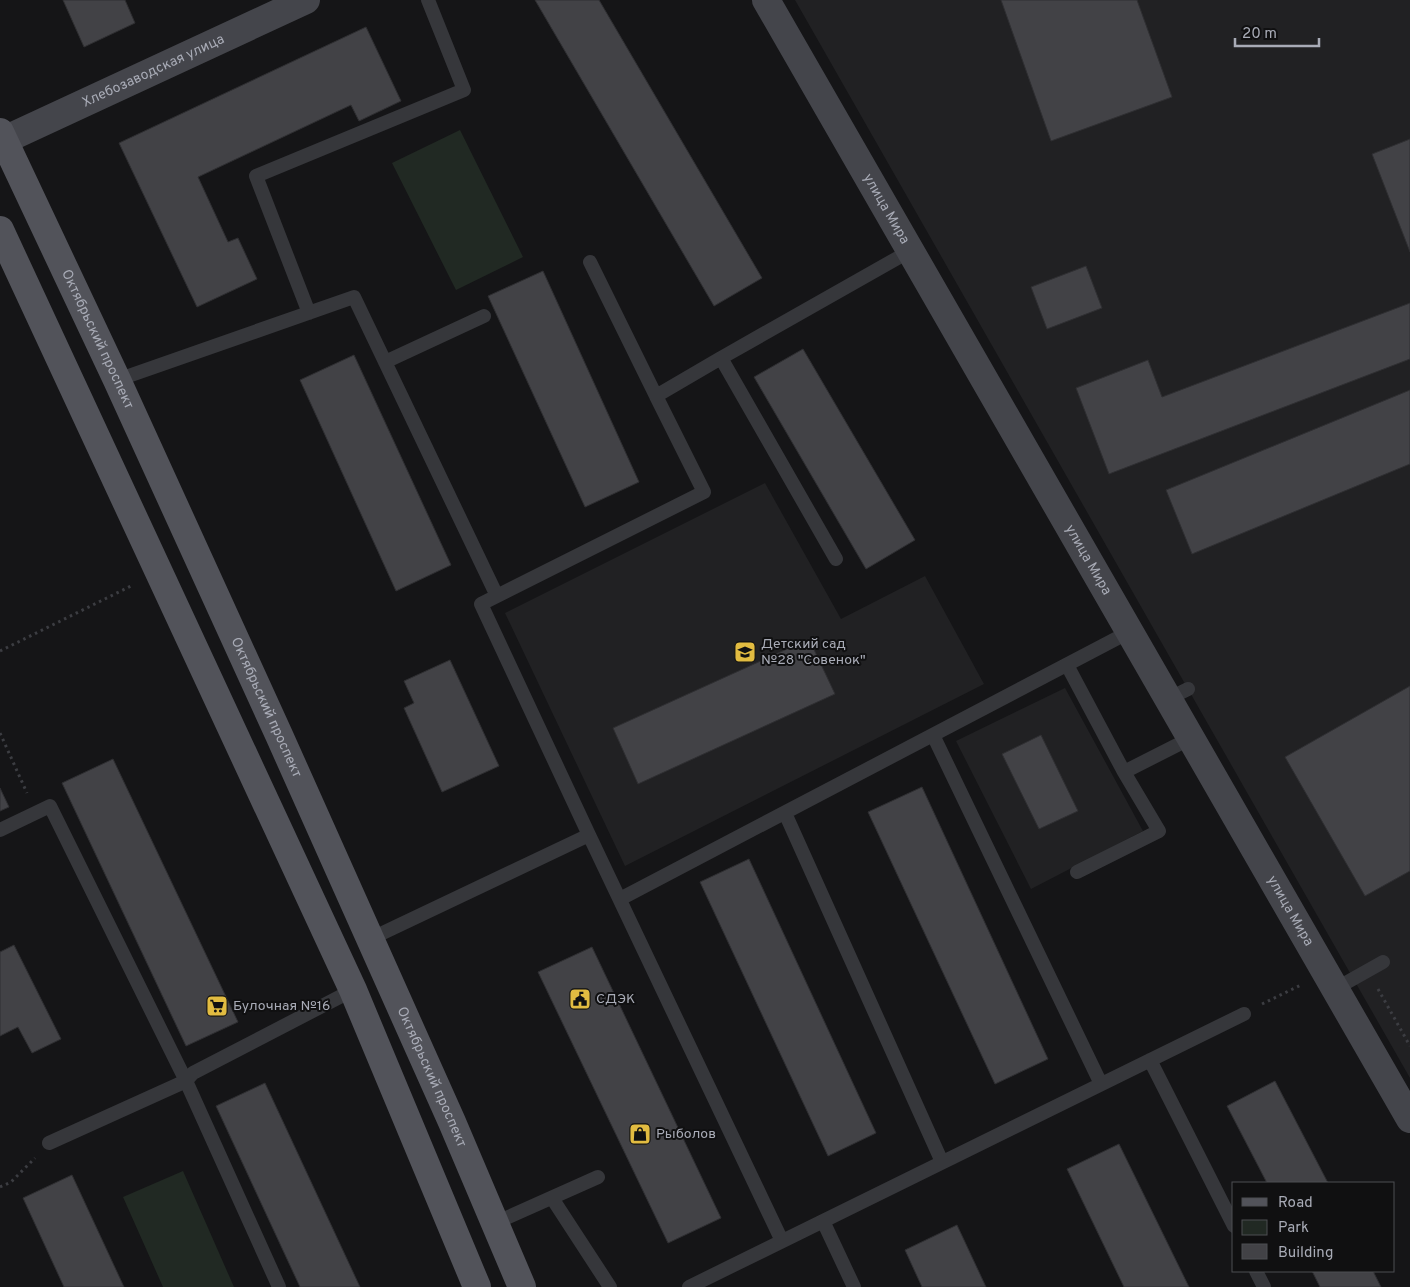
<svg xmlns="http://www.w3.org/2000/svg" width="1410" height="1287" font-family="Overpass,sans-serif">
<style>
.built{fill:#212123}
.green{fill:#212923}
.building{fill:#424246;stroke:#2f2f32}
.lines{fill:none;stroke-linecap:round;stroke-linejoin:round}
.path{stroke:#3c3d42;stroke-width:3;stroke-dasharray:2.5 4;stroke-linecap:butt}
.lane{stroke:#36373b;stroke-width:14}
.secondary{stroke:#44454b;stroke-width:28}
.primary{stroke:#52535a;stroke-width:28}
.labels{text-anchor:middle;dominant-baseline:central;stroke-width:4;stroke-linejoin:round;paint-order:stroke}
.street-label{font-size:14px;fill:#a8abb6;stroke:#101011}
.poi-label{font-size:14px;fill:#a8abb6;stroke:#101011;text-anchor:start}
</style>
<rect width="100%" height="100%" fill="#151517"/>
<path class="built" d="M 795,0 L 1410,0 L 1410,1078 L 1188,689 Z
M 765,483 L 841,619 L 925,576 L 984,684 L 625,866 L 505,613 Z
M 1065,688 L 1143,831 L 1031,889 L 956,741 Z"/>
<path class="green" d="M 460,130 L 523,257 L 456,290 L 392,163 Z
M 183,1171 L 234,1287 L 163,1287 L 123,1197 Z"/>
<path class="building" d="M 63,0 L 125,0 L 135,23 L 84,47 Z
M 535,0 L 599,0 L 762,278 L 714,306 Z
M 1001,0 L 1137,0 L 1172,97 L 1051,141 Z
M 366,27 L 401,101 L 359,121 L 351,105 L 198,177 L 228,242 L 238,238 L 257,279 L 197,307 L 119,143 Z
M 1410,139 L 1410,252 L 1372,154 Z
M 1086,266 L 1102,308 L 1047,329 L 1031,287 Z
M 543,271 L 639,482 L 585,507 L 488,296 Z
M 1410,303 L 1410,359 L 1109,474 L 1076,388 L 1148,360 L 1162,397 Z
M 803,349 L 915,540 L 866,569 L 754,377 Z
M 354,355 L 451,565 L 396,591 L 300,380 Z
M 1410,390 L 1410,464 L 1192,554 L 1166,490 Z
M 809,639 L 835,694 L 638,784 L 613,728 Z
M 450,660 L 499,766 L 442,792 L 404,708 L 414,703 L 404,681 Z
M 1410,686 L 1410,871 L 1365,896 L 1285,757 Z
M 1041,735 L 1078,811 L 1039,829 L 1002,754 Z
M 113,759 L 238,1022 L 186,1046 L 62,783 Z
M 922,787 L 1048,1059 L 995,1084 L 868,812 Z
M 0,788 L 9,807 L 0,811 Z
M 749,859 L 876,1133 L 828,1156 L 700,882 Z
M 14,945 L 61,1039 L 32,1053 L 18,1027 L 0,1036 L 0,952 Z
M 592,947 L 721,1218 L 668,1243 L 538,972 Z
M 1275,1081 L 1328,1183 L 1267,1183 L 1227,1106 Z
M 265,1083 L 360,1287 L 300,1287 L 216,1106 Z
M 1119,1144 L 1189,1287 L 1124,1287 L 1067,1169 Z
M 72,1175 L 124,1287 L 64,1287 L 23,1198 Z
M 957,1225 L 986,1287 L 922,1287 L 905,1250 Z
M 1312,1271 L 1373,1271 L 1381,1287 L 1320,1287 Z"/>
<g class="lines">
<path class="path" d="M 0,651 L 133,585
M 0,733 L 27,793
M 1378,989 L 1410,1046
M 1262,1004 L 1301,985
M 0,1187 L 11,1182 L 35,1158"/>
<path class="lane" d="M 590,262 L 656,396 L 721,358
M 309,313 L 256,176 L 464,90 L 428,0
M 385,362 L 484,316
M 117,380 L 354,297 L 497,596
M 656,396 L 704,492 L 481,604 L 589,835 L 782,1241
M 836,559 L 721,358 L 910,251
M 1067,665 L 1124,772 L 1159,831 L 1077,872
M 1168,699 L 1188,689
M 933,735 L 1101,1084
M 1124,772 L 1191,738
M 785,813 L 942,1162
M 0,830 L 50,806 L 186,1081 L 193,1073 L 353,990
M 620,899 L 1129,632
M 370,939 L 589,835
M 1335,989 L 1383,962
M 1150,1060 L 1234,1226
M 49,1143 L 186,1081 L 279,1287
M 552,1198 L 610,1287
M 823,1221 L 854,1287
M 495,1223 L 598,1177
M 1256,1271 L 1264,1287
M 689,1287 L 1244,1014"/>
<g class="secondary">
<path id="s1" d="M 766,0 L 1410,1119"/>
<path id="s2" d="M 0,142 L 306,0"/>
</g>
<g class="primary">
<path id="s3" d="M 0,132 L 117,380 L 279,735 L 452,1122 L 522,1287"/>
<path d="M 0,230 L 353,990 L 477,1287"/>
</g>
</g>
<defs>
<g id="school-square" transform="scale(1.125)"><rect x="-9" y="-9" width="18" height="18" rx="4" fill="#e2bc41" stroke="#101011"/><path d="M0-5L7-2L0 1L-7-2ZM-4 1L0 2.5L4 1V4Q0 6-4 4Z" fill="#111"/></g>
<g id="civic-square" transform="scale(1.125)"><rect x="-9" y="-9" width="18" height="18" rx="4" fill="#e2bc41" stroke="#101011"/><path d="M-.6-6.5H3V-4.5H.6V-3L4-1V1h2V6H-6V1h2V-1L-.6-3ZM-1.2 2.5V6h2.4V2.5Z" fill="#111"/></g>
<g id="supermarket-square" transform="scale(1.125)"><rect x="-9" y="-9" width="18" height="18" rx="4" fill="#e2bc41" stroke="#101011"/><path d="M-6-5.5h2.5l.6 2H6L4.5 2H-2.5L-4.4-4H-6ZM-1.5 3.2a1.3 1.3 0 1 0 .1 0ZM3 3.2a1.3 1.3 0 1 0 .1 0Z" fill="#111"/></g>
<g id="shop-square" transform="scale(1.125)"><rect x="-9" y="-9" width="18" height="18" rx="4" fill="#e2bc41" stroke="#101011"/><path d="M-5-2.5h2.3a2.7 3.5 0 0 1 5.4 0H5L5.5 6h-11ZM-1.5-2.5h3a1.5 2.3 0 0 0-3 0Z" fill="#111"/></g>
</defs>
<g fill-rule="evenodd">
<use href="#school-square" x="745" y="652"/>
<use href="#civic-square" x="580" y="999"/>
<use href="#supermarket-square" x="217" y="1006"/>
<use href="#shop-square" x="640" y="1134"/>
</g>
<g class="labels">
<g class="street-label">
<text stroke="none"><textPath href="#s2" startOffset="169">Хлебозаводская улица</textPath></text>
<text stroke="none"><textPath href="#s1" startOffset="241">улица Мира</textPath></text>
<text stroke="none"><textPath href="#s3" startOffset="229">Октябрьский проспект</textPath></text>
<text stroke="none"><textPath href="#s1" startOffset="646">улица Мира</textPath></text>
<text stroke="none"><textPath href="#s3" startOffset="634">Октябрьский проспект</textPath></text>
<text stroke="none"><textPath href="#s1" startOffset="1051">улица Мира</textPath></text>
<text stroke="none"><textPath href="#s3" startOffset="1039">Октябрьский проспект</textPath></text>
</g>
<g class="poi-label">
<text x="761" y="644">Детский сад<tspan x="761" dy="16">№28 "Совенок"</tspan></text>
<text x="596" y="999">СДЭК</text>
<text x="233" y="1006">Булочная №16</text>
<text x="656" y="1134">Рыболов</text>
</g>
</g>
<rect x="1232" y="1182" width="162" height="90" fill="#101011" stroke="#4d4e53"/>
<rect x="1242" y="1198" width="25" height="8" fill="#52535a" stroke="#4d4e53"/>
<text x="1278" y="1207" font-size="15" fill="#a8abb6">Road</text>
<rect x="1242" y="1220" width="25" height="15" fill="#212923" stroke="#4d4e53"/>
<text x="1278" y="1232" font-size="15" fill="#a8abb6">Park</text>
<rect x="1242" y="1244" width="25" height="15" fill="#424246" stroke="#4d4e53"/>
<text x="1278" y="1257" font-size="15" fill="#a8abb6">Building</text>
<path d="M1235 38v8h84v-8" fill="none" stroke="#a8abb6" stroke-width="2.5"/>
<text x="1242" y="38" font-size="15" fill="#a8abb6" stroke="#101011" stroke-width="4" paint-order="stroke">20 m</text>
</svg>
